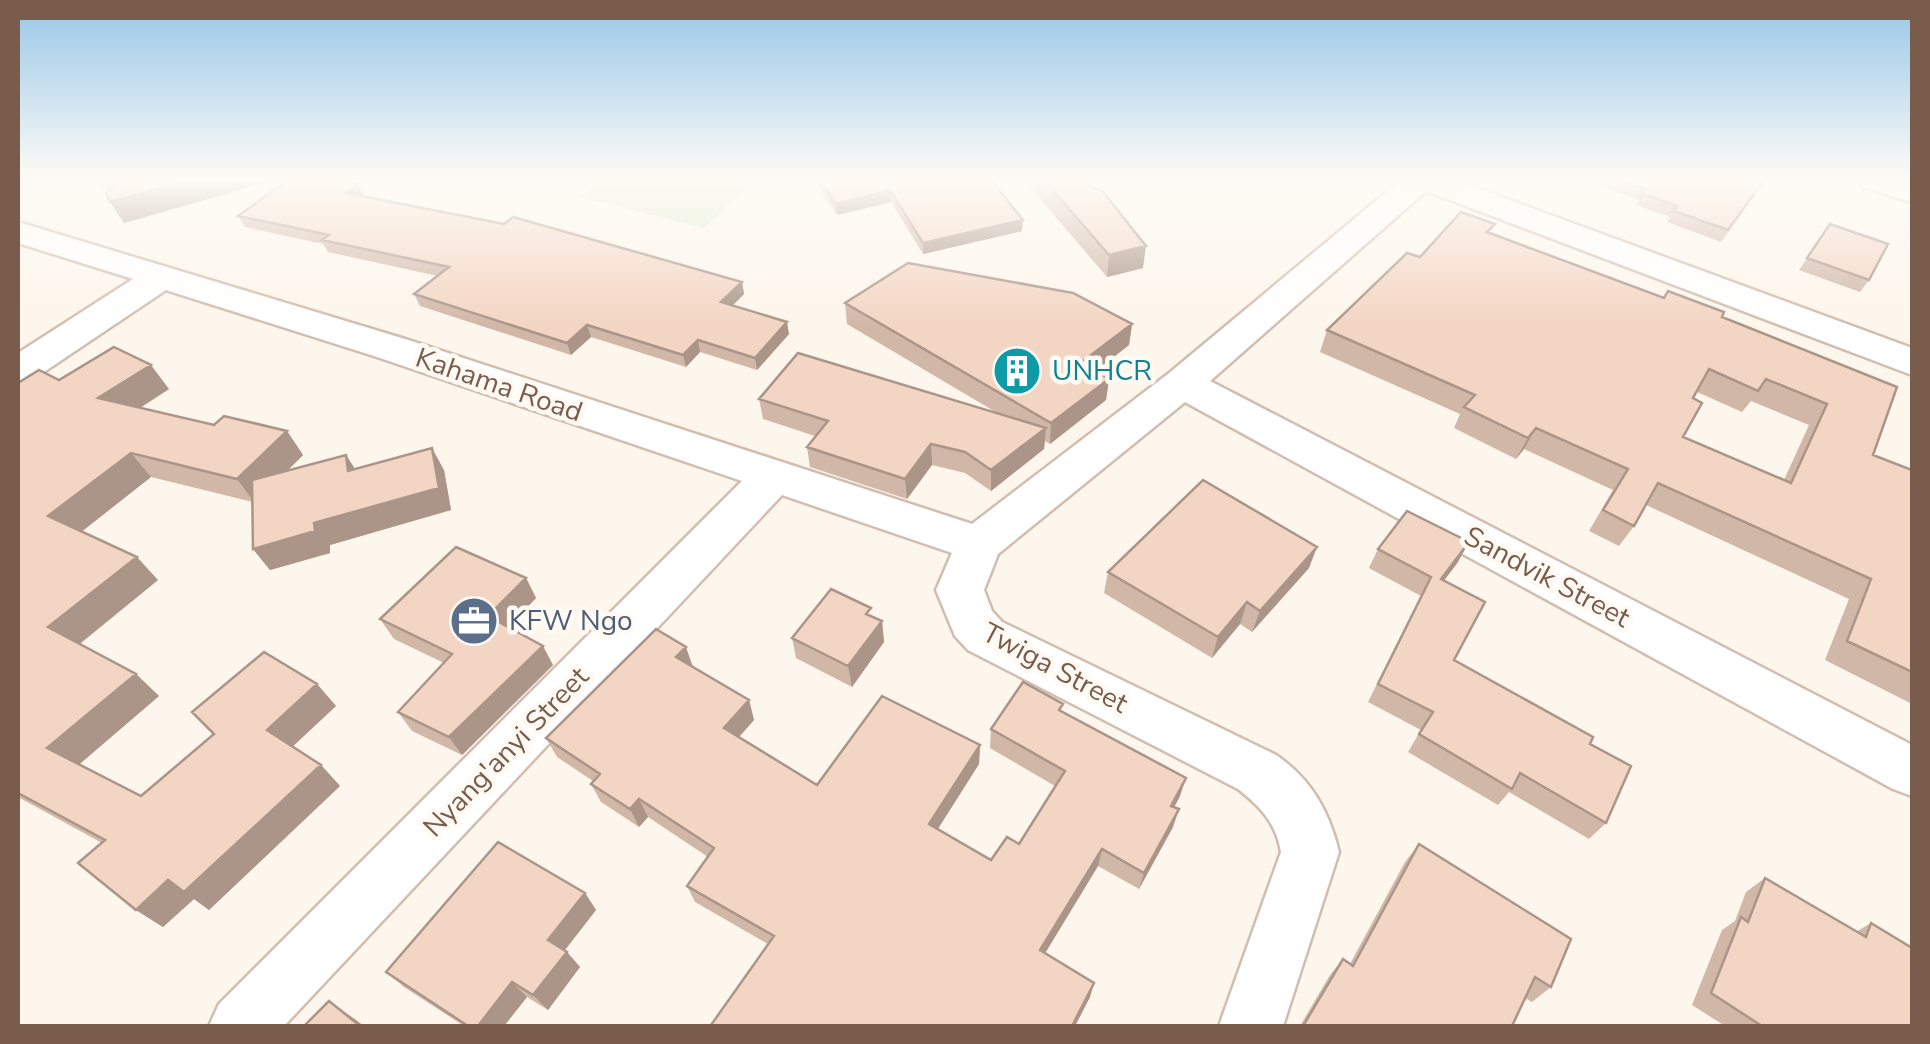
<svg xmlns="http://www.w3.org/2000/svg" width="1930" height="1044" font-family="'Nunito Sans',sans-serif">
<style>
.green{fill:#d8ecc9}
.lines{fill:none;stroke-linecap:round;stroke-linejoin:round}
.street-casing{stroke:#d1beb0;stroke-width:5}
.street{fill:#fff;fill-rule:evenodd}
.wall{fill:#d1b7a8;fill-rule:evenodd}
.shaded-wall{fill:#aa9588}
.building{fill:#f3d5c3;stroke:#aa9588;stroke-width:2.5;fill-rule:evenodd}
.labels{text-anchor:middle;dominant-baseline:central;stroke-width:9;stroke-linejoin:round;paint-order:stroke}
.culture-label{font-size:28px;fill:#0d838f;stroke:#fffaf3;text-anchor:start}
.street-label{font-size:28px;fill:#7a5c4d;stroke:#fffaf3}
.service-label{font-size:28px;fill:#4e5e75;stroke:#fffaf3;text-anchor:start}
</style>
<rect width="100%" height="100%" fill="#fdf6ec"/>
<path class="green" d="M 602,180 L 756,180 L 704,228 L 580,197 Z"/>
<g class="lines">
<g class="street-casing">
<path id="street" d="M 1401,180 L 1455,180 L 1912,348 L 1912,375 L 1426,191 L 1210,381 L 1912,745 L 1912,796 L 1893,789 L 1185,402 L 998,554 L 984,590 L 992,611 L 1002,622 L 1276,755 C 1311,779 1329,811 1339,852 L 1283,1026 L 1219,1026 L 1281,852 C 1276,823 1261,807 1238,789 L 968,650 L 955,636 L 936,590 L 952,553 L 782,495 L 284,1026 L 209,1026 L 219,1004 L 742,481 L 377,357 L 166,290 L 32,380 L 18,384 L 18,353 L 133,279 L 18,243 L 18,222 L 405,339 L 972,524 L 1168,374 Z
M 1857,180 L 1912,182 L 1912,202 L 1862,187 Z"/>
</g>
<use href="#street" class="street"/>
</g>
<path class="wall" d="M 94,180 L 274,180 L 124,223 L 110,202 L 109,190 L 99,187 Z
M 814,180 L 965,180 L 1022,231 L 923,254 L 891,202 L 837,215 Z
M 1031,180 L 1085,180 L 1143,268 L 1107,277 L 1030,187 Z
M 1584,180 L 1765,180 L 1721,242 L 1667,222 L 1670,217 L 1636,205 L 1639,200 Z
M 358,184 L 362,196 L 742,282 L 744,294 L 732,306 L 789,334 L 757,370 L 700,352 L 686,367 L 591,337 L 571,355 L 420,306 L 414,294 L 438,276 L 328,252 L 323,244 L 245,227 L 238,216 Z
M 1830,224 L 1869,280 L 1860,292 L 1799,270 Z
M 1490,234 L 1664,298 L 1722,317 L 1897,387 L 1873,455 L 1912,470 L 1912,704 L 1825,660 L 1849,599 L 1646,505 L 1634,526 L 1619,546 L 1589,531 L 1613,490 L 1524,449 L 1516,459 L 1454,428 L 1460,414 L 1320,352 L 1327,330 L 1420,257 ZM 1697,392 L 1742,412 L 1751,401 L 1809,425 L 1784,480 L 1683,437 L 1693,398 Z
M 845,303 L 1132,324 L 1129,345 L 1096,371 L 1109,379 L 1106,400 L 1050,444 L 1045,441 L 1044,449 L 991,491 L 965,473 L 932,465 L 907,499 L 810,467 L 807,447 L 815,436 L 763,419 L 759,399 L 999,414 L 847,324 Z
M 59,380 L 169,389 L 140,408 L 214,425 L 287,431 L 303,455 L 287,471 L 346,455 L 355,469 L 444,470 L 451,510 L 330,545 L 330,553 L 270,570 L 253,549 L 253,502 L 151,477 L 81,532 L 158,580 L 80,644 L 136,674 L 159,696 L 79,764 L 141,796 L 317,684 L 336,706 L 292,746 L 321,765 L 340,786 L 209,910 L 194,899 L 163,927 L 136,910 L 102,843 L 18,797 L 18,383 Z
M 1378,549 L 1458,562 L 1444,580 L 1454,660 L 1590,744 L 1606,823 L 1589,839 L 1509,792 L 1498,805 L 1408,752 L 1421,730 L 1368,702 L 1421,596 L 1369,568 Z
M 1309,568 L 1252,632 L 1240,624 L 1212,658 L 1104,593 L 1108,572 Z
M 526,578 L 536,598 L 508,627 L 553,665 L 462,755 L 412,731 L 398,712 L 444,663 L 394,639 L 380,619 Z
M 872,617 L 882,621 L 884,642 L 852,687 L 796,658 L 792,638 Z
M 749,700 L 754,720 L 739,737 L 817,785 L 980,745 L 979,764 L 938,829 L 991,860 L 1019,844 L 1055,786 L 990,748 L 991,729 L 1062,712 L 1180,796 L 1174,807 L 1173,827 L 1139,889 L 1098,866 L 1045,953 L 1090,997 L 1075,1026 L 712,1026 L 711,1025 L 768,944 L 695,902 L 687,886 L 708,857 L 648,817 L 639,827 L 601,802 L 591,784 L 593,781 L 557,757 L 546,738 Z
M 1419,844 L 1551,987 L 1532,1002 L 1525,998 L 1512,1026 L 1300,1026 L 1330,975 L 1343,959 L 1350,964 L 1405,862 Z
M 1765,878 L 1856,932 L 1871,923 L 1912,1026 L 1725,1026 L 1692,1005 L 1722,930 L 1735,921 L 1746,892 Z
M 585,893 L 596,910 L 565,950 L 580,967 L 548,1010 L 527,997 L 504,1026 L 464,1026 L 404,987 L 386,972 Z"/>
<path class="shaded-wall" d="M 189,180 L 274,180 L 124,223 L 110,202 Z
M 1188,180 L 1205,180 L 1187,183 Z
M 358,184 L 363,196 L 352,204 L 346,193 Z
M 890,190 L 891,202 L 837,215 L 836,204 Z
M 1023,220 L 1022,231 L 923,254 L 923,243 Z
M 1146,246 L 1143,268 L 1107,277 L 1109,255 Z
M 742,282 L 744,294 L 724,314 L 721,302 Z
M 787,322 L 789,334 L 757,370 L 755,358 Z
M 1132,324 L 1129,345 L 1080,383 L 1082,362 Z
M 587,325 L 591,337 L 571,355 L 567,343 Z
M 698,340 L 700,352 L 686,367 L 683,355 Z
M 151,365 L 169,389 L 118,422 L 98,398 Z
M 1109,379 L 1106,400 L 1050,444 L 1051,423 Z
M 1046,428 L 1044,449 L 991,491 L 991,470 Z
M 1536,428 L 1524,449 L 1516,459 L 1528,438 Z
M 287,431 L 303,455 L 255,503 L 237,479 Z
M 931,444 L 932,465 L 907,499 L 905,479 Z
M 432,448 L 444,470 L 451,510 L 330,545 L 330,553 L 270,570 L 253,549 L 314,523 Z
M 131,453 L 151,477 L 71,540 L 48,516 Z
M 346,455 L 360,477 L 348,471 Z
M 1469,542 L 1458,562 L 1431,598 L 1441,579 Z
M 1317,547 L 1309,568 L 1252,632 L 1260,611 Z
M 137,557 L 158,580 L 73,649 L 48,627 Z
M 526,578 L 536,598 L 500,636 L 488,616 Z
M 1247,602 L 1240,624 L 1212,658 L 1218,637 Z
M 882,621 L 884,642 L 852,687 L 848,666 Z
M 543,646 L 553,665 L 462,755 L 449,737 Z
M 686,647 L 693,667 L 676,657 Z
M 136,674 L 159,696 L 74,769 L 47,748 Z
M 317,684 L 336,706 L 288,751 L 267,730 Z
M 749,700 L 754,720 L 730,747 L 724,728 Z
M 980,745 L 979,764 L 930,841 L 929,824 Z
M 321,765 L 340,786 L 209,910 L 194,899 L 163,927 L 136,910 L 168,880 Z
M 1186,778 L 1180,796 L 1166,823 L 1171,806 Z
M 639,799 L 648,817 L 639,827 L 630,809 Z
M 1179,809 L 1173,827 L 1139,889 L 1144,873 Z
M 1102,849 L 1098,866 L 1038,965 L 1040,950 Z
M 585,893 L 596,910 L 561,955 L 548,940 Z
M 567,952 L 580,967 L 548,1010 L 533,995 Z
M 512,982 L 527,997 L 504,1026 L 478,1026 Z
M 1094,983 L 1090,997 L 1075,1026 L 1072,1026 Z
M 329,1001 L 356,1020 L 364,1026 L 360,1026 Z"/>
<path class="building" d="M 127,180 L 189,180 L 110,202 L 106,192 Z
M 288,180 L 337,180 L 358,184 L 346,193 L 504,224 L 513,217 L 742,282 L 721,302 L 787,322 L 755,358 L 698,340 L 683,355 L 587,325 L 567,343 L 414,294 L 449,267 L 322,240 L 329,235 L 238,216 Z
M 820,180 L 965,180 L 968,184 L 991,180 L 1023,220 L 923,243 L 890,190 L 836,204 Z
M 1044,180 L 1085,180 L 1094,189 L 1100,188 L 1146,246 L 1109,255 Z
M 1620,180 L 1764,180 L 1728,230 L 1674,211 L 1677,206 L 1642,194 L 1646,189 Z
M 1461,212 L 1495,224 L 1487,232 L 1664,298 L 1668,291 L 1724,312 L 1722,317 L 1897,387 L 1873,455 L 1912,470 L 1912,672 L 1847,641 L 1871,579 L 1658,483 L 1634,526 L 1603,510 L 1628,469 L 1536,428 L 1528,438 L 1464,407 L 1475,395 L 1327,330 L 1407,253 L 1420,257 ZM 1709,369 L 1758,391 L 1766,379 L 1827,404 L 1791,483 L 1683,437 L 1702,403 L 1693,398 Z
M 1830,224 L 1888,244 L 1869,280 L 1807,258 Z
M 908,263 L 1073,293 L 1132,324 L 1082,362 L 1109,379 L 1051,423 L 845,303 Z
M 114,347 L 151,365 L 98,398 L 214,425 L 224,416 L 287,431 L 237,479 L 131,453 L 48,516 L 137,557 L 48,627 L 136,674 L 47,748 L 141,796 L 214,734 L 192,712 L 264,652 L 317,684 L 267,730 L 321,765 L 184,892 L 168,880 L 136,910 L 78,863 L 105,840 L 18,793 L 18,383 L 39,370 L 59,380 Z
M 798,353 L 1046,428 L 991,470 L 965,452 L 931,444 L 905,479 L 807,447 L 828,421 L 759,399 Z
M 432,448 L 439,488 L 314,523 L 315,531 L 253,549 L 252,480 L 346,455 L 348,471 Z
M 1203,480 L 1317,547 L 1260,611 L 1247,602 L 1218,637 L 1108,572 Z
M 1407,511 L 1469,542 L 1441,579 L 1485,602 L 1454,660 L 1593,737 L 1590,744 L 1631,766 L 1606,823 L 1520,773 L 1512,789 L 1419,734 L 1433,712 L 1378,684 L 1431,577 L 1378,549 Z
M 456,547 L 526,578 L 488,616 L 543,646 L 449,737 L 398,712 L 452,654 L 380,619 Z
M 831,589 L 871,608 L 866,614 L 882,621 L 848,666 L 792,638 Z
M 656,629 L 686,647 L 676,657 L 749,700 L 724,728 L 817,785 L 882,696 L 980,745 L 929,824 L 991,860 L 1007,837 L 1019,844 L 1065,771 L 991,729 L 1023,682 L 1063,704 L 1059,710 L 1186,778 L 1171,806 L 1179,809 L 1144,873 L 1102,849 L 1040,950 L 1094,983 L 1072,1026 L 714,1026 L 711,1025 L 774,936 L 687,886 L 714,848 L 639,799 L 630,809 L 591,784 L 600,774 L 546,738 Z
M 498,842 L 585,893 L 548,940 L 567,952 L 533,995 L 512,982 L 478,1026 L 468,1026 L 386,972 Z
M 1419,844 L 1571,939 L 1551,987 L 1535,977 L 1512,1026 L 1303,1026 L 1343,959 L 1353,966 Z
M 1765,878 L 1866,937 L 1871,923 L 1912,948 L 1912,1026 L 1762,1026 L 1711,993 L 1741,917 L 1748,922 Z
M 329,1001 L 360,1026 L 304,1026 Z"/>
<linearGradient id="sky" x2="0" y2="1"><stop stop-color="#97c7e8"/><stop offset="0.55" stop-color="#fefbf6"/><stop offset="1" stop-color="#fefbf6" stop-opacity="0"/></linearGradient>
<rect width="1930" height="326" fill="url(#sky)"/>
<defs>
<g id="building-disc" transform="scale(2.5)"><circle r="9.5" fill="#0f9aa8" stroke="#fffaf3"/><path d="M-4-6H4V6H1V3H-1V6H-4ZM-2.5-4.3h1.7v1.8h-1.7ZM.8-4.3h1.7v1.8H.8ZM-2.5-1h1.7V.8h-1.7ZM.8-1h1.7V.8H.8Z" fill="#fff"/></g>
<g id="office-disc" transform="scale(2.5)"><circle r="9.5" fill="#5c6f8a" stroke="#fffaf3"/><path d="M-6-3h4V-5.5h4V-3h4V5H-6ZM-1-4.5V-3h2v-1.5ZM-6 0V1H6V0Z" fill="#fff"/></g>
</defs>
<g fill-rule="evenodd">
<use href="#building-disc" x="1017" y="371"/>
<use href="#office-disc" x="474" y="621"/>
</g>
<g class="labels">
<g class="culture-label">
<text x="1052" y="371">UNHCR</text>
</g>
<g class="street-label">
<text transform="translate(499 385) rotate(19)">Kahama Road</text>
<text transform="translate(1547 577) rotate(28)">Sandvik Street</text>
<text transform="translate(1055 668) rotate(28)">Twiga Street</text>
<text transform="translate(506 752) rotate(-46)">Nyang'anyi Street</text>
</g>
<g class="service-label">
<text x="509" y="621">KFW Ngo</text>
</g>
</g>
<rect width="1930" height="1044" fill="none" stroke="#7a5c4d" stroke-width="40"/>
</svg>
